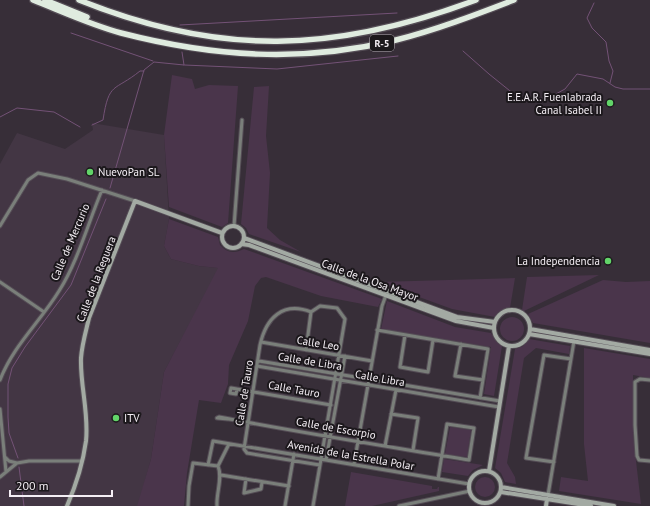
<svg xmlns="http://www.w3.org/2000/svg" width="650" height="506" font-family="'PT Sans',sans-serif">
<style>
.built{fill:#433644}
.green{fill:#4a354b}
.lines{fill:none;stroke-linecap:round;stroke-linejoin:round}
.stream{stroke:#735276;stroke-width:1}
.street-casing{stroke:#554d56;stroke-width:5}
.secondary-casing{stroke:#554d56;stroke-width:6}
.highway-casing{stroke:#554d56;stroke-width:8}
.street{stroke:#7a7f7a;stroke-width:3}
.secondary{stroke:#a3aaa3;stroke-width:4}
.highway{stroke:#dfebdf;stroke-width:5.5}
.poi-dot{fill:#62d469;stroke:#1c181c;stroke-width:1.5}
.labels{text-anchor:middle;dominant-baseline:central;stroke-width:4;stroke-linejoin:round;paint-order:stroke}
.shield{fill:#1c181c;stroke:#b4aeb4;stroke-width:1}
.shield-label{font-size:10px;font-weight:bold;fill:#f5eff5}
.poi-label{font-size:11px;fill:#f5eff5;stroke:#1c181c;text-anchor:end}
.street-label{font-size:11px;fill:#f5eff5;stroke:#1c181c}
</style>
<rect width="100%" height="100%" fill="#372e38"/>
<path class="built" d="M 92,123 L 164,135 L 169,219 L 164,246 L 171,259 L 199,266 L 219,268 L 164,372 L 151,459 L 138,506 L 0,506 L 0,164 L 17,133 L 65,149 L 93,130 Z"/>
<path class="green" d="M 172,75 L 192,79 L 195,89 L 209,85 L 238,86 L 228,223 L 222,227 L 169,207 L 164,135 Z
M 269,86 L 266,136 L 270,173 L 267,228 L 280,240 L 301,252 L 249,234 L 246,228 L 241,224 L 254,87 Z
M 169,219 L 218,237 L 220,245 C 227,253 234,254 244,249 L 382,299 L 378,307 L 321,296 L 266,277 L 261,278 L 255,286 L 248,321 L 229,365 L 228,384 L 221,403 L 199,400 L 187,473 L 184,506 L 137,506 L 151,459 L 164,372 L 218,268 L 199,266 L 171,259 L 164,246 Z
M 599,275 L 524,311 L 522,310 L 527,277 Z
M 515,278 L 510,308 L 501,311 L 495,317 L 452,309 L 378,282 Z
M 603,280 L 626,282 L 650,281 L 650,343 L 533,323 L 528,314 Z
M 387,301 L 455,327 L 491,333 L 496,341 L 502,346 L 494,396 L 484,394 L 491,347 L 381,329 Z
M500 329a12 12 0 1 1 24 0a12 12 0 1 1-24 0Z
M 529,339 L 570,346 L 569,354 L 536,348 L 524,358 L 507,463 L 515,477 L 516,484 L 505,482 L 501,473 L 495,468 L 515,349 L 523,346 Z
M 584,348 L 650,359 L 650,378 L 633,375 L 633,435 L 641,504 L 559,491 L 561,477 L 588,481 L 584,444 Z
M 450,427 L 471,430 L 467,457 L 445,454 Z
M 444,459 L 483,465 L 473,470 L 468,476 L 442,472 Z
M 351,472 L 432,486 L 432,489 L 437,489 L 438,487 L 439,487 L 439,491 L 372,506 L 345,506 Z
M475 487a10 10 0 1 1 20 0a10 10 0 1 1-20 0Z"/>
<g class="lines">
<path class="stream" d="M 594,3 L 587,18 L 592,28 L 606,42 L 609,61 L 613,71 L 610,83
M 180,25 L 397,13
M 71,33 L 153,61
M 463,51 L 489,74 L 520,99 L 539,99 L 554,95 L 565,89 L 577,74 L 603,79 L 615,87 L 623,89 L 650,89
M 184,65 L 277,69 L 398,56
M 0,117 L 17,108 L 54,112 L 80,127
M 92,125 L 103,120 C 109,81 114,92 140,71 L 144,71
M 110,188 L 144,70 L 154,62 L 184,65 L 182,52
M 18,458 L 9,433 L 8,417 L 8,384 L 12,368 L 25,347 L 71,285 L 106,199
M 19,467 L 24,506"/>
<g class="street-casing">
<path id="street" d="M 0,226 L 28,180 L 38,173 L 67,179 L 135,201
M 234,226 L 242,120
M 0,282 L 44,312
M 311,312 C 283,301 266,318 260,345 L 244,449 L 247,453 L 320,465
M 311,312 L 320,306 L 337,308 L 345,319 L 313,506
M 377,330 L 488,349 L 480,398
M 405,335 L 400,367 L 428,372 L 433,340
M 261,342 L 372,361
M 461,344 L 455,376 L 483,380
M 306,350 L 311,312
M 259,361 L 500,401
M 257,366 L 499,407
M 0,380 C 13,346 40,322 59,291 C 78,261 88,223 102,190
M 650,380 L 640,379 L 635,382 L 635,425 L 637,456 L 639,460 L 650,461
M 237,389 L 236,394 L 230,393 L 231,388 L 331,405
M 0,409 L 6,472
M 391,414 L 418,418 L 413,450
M 228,419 L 217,418 L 219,417 C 302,433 385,446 469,460 L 474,428 L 447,424 L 438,479
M 385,446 L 396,390
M 5,457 L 9,461 L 17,463
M 326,460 L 345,356
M 554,462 L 526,458 L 544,355 L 571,359
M 354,464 L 382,306 L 386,295
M 208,465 L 213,441 L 469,484
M 221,475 L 289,486
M 0,477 L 17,463 L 29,461 L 82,461
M 246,479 L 244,493 L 261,489 L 262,482
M 548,495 L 574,341
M 188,506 L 189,486 L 193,463 L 218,466 L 229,444
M 217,506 C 216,493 223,478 218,466
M 285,506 L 294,454
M 399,506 L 470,491"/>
</g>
<g class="secondary-casing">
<path id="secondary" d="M222 237a11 11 0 1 1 22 0a11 11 0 1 1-22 0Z
M 244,238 L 457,317 L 495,322
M 241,244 L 249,245 L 456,321 L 494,328
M494 328a18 18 0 1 1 36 0a18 18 0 1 1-36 0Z
M 530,329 L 650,350
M 529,334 L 650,354
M469 487a16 16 0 1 1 32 0a16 16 0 1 1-32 0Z
M 489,471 L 509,346
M 501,487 L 614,506
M 501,492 L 591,506
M 67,506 C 76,485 83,463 86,441 C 89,413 80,385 81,358 C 82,344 86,331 89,318 L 135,201 L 222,233
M 546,506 L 547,499"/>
</g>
<g class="highway-casing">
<path id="highway" d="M 33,0 C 61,11 91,25 121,33 C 214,57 302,63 396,40 C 436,30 475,15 514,0
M 45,0 L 87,17
M 79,0 C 220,57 335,53 476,0"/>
</g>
<use href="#street" class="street"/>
<use href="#secondary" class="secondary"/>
<use href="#highway" class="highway"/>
</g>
<g class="poi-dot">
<circle cx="610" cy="103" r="4"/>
<circle cx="90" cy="172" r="4"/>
<circle cx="608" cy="261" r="4"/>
<circle cx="116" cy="418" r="4"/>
</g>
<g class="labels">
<rect class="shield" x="370" y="35" width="24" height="16" rx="3"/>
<g class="shield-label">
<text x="382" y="43">R-5</text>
</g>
<g class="poi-label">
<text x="602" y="97">E.E.A.R. Fuenlabrada<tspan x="602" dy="13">Canal Isabel II</tspan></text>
<text x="98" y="172" text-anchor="start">NuevoPan SL</text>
<text x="600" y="261">La Independencia</text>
<text x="124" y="418" text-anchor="start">ITV</text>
</g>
<g class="street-label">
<text transform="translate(70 242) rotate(-67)">Calle de Mercurio</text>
<text transform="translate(96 279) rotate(-69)">Calle de la Reguera</text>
<text transform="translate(370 280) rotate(20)">Calle de la Osa Mayor</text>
<text transform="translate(318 343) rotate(9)">Calle Leo</text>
<text transform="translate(310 361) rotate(9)">Calle de Libra</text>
<text transform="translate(380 378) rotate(10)">Calle Libra</text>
<text transform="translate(294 389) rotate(10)">Calle Tauro</text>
<text transform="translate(244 393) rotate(-81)">Calle de Tauro</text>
<text transform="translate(336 428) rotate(10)">Calle de Escorpio</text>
<text transform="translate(351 455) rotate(10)">Avenida de la Estrella Polar</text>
</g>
</g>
<path d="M10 490v6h102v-6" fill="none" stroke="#f5eff5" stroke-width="2"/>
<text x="16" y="490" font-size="12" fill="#f5eff5" stroke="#1c181c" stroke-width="3" paint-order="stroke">200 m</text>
</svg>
